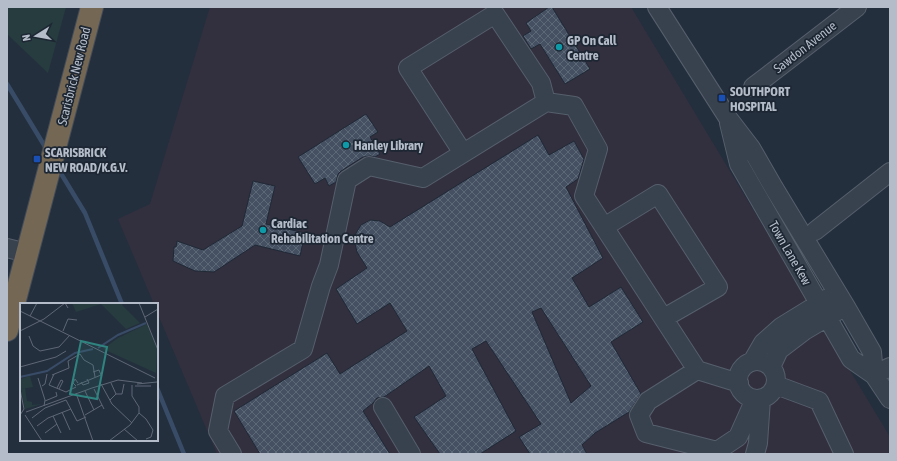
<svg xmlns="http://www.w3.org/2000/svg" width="897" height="461" font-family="'Asap Condensed',sans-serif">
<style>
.medical{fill:#32303f}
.park{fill:#263c3f}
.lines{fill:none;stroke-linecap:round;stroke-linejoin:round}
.stream{stroke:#394c67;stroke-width:4.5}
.building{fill:url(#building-cross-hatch);stroke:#1f2835;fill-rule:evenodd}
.minor-casing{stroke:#565f6c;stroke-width:20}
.highway-casing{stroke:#434c59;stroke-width:24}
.minor{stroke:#38414e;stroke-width:18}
.highway{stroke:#746855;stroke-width:22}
.culture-dot{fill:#0f9aa8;stroke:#1d2633;stroke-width:1.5}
.transit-dot{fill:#1a4fb4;stroke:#1d2633;stroke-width:1.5}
.labels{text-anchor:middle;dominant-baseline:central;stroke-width:3.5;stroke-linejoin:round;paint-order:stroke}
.poi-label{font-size:13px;font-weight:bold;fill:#b4bcc9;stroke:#1d2633;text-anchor:start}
.street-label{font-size:13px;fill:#b4bcc9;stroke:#1d2633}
.inset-river{fill:none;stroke:#394c67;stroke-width:2}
.inset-road{fill:none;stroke:#5e6776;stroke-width:1}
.view{fill:#308480;fill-opacity:0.15;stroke:#308480;stroke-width:2}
.inset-edge{fill:none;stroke:#b4bcc9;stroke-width:2}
</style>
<defs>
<pattern id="building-cross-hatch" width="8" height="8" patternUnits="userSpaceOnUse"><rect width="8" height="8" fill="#455162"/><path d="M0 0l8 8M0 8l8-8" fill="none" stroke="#5d6877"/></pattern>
</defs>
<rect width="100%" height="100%" fill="#242f3e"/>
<path class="medical" d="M 210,7 L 631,7 L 890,437 L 890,454 L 217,454 L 157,312 L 157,304 L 154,304 L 118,219 L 150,204 Z"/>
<path class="park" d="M 7,7 L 66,7 L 48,73 L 7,34 Z"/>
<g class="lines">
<path class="stream" d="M 7,84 L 47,150
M 57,167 L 85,213 L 122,304
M 157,388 L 184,454"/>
</g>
<path class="building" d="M 549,7 L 552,7 L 590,69 L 565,84 L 540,44 L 531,49 L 523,36 L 531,31 L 526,23 Z
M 366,114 L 378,132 L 370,137 L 380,154 L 375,157 L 371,156 L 363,157 L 341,171 L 338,174 L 336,182 L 329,186 L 325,178 L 315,184 L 298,157 Z
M 538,135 L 549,155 L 574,141 L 584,159 L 578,179 L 566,187 L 603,258 L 572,278 L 589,307 L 621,287 L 643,322 L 611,342 L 641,394 L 629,412 L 595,433 L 582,445 L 587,454 L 530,454 L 519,437 L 541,424 L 486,341 L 472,349 L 516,431 L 480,454 L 440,454 L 414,417 L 446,396 L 429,366 L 384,397 L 377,398 L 373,403 L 363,411 L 390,454 L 260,454 L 234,411 L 327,353 L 340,374 L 407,331 L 390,303 L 357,324 L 336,289 L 367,268 L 357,252 L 354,240 L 356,233 L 361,225 L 370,220 L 380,221 L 390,227 ZM 541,308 L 591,386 L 571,403 L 532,312 Z
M 253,181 L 275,186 L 266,224 L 305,233 L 300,256 L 255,245 L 214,272 L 195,271 L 173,261 L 174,247 L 176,247 L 177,241 L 203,250 L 242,226 Z"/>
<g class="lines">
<g class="minor-casing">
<path id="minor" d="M 657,7 L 728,118 L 751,148 L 774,188 L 846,307 L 872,352 L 874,375
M 753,87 L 857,7
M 729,123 L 739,164 L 851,359 L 874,375 L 890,399
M 463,153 L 408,68 L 495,14 L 541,83 L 546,102
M 604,227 L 658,194 L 718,287 L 664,318
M 815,231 L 890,172
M 7,248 L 27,253
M738 380a19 19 0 1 1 38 0a19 19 0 1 1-38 0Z
M 752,362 L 763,343 L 781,327 L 828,298
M 771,367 L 779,350 L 804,331 L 836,312
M 697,370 L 648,401 L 639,415 L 646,433 L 717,451 L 738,437 L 755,399
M 874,375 L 890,367
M 776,385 L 819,401 L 844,454
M 383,407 L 411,454
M 232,454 L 218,431 L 225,396 L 303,349 L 321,286 L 329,265 L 347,180 L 369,166 L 423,178 L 546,102 L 574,106 L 598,149 L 584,196 L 697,370 L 739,383
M 755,454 L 758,443 L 761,399"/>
</g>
<g class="highway-casing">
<path id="highway" d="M 7,330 L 92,7"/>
</g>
<use href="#minor" class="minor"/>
<use href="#highway" class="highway"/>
</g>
<g class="culture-dot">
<circle cx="559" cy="47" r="4"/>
<circle cx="346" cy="145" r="4"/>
<circle cx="263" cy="230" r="4"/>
</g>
<g class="transit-dot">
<rect x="718" y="94" width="8" height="8" rx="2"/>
<rect x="33" y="155" width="8" height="8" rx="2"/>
</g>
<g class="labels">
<g class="poi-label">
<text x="567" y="40">GP On Call<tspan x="567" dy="15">Centre</tspan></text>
<text x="730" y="91">SOUTHPORT<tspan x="730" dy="15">HOSPITAL</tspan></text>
<text x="354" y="145">Hanley Library</text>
<text x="45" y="152">SCARISBRICK<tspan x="45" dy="15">NEW ROAD/K.G.V.</tspan></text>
<text x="271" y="223">Cardiac<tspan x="271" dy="15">Rehabilitation Centre</tspan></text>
</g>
<g class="street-label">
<text transform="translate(805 47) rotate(-38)">Sawdon Avenue</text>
<text transform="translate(74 76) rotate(-76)">Scarisbrick New Road</text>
<text transform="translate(790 253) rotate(60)">Town Lane Kew</text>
</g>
</g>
<g transform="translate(20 303)">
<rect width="138" height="138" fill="#242f3e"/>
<path d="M 5,85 L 7,98 L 12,99 L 12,102 L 22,101 L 5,106 L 1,86 Z" fill="#263c3f"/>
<path d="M 52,0 L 104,0 L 102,2 L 120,20 L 106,26 L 81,1 L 56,9 ZM 127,21 L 137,45 L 136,70 L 83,46 L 98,35 ZM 10,73 L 13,84 L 1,86 L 0,76 Z" fill="#263c3f"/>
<path class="inset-river" d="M 78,45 L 98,32 L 126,20M 0,74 L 27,68 L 55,50 L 73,46"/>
<path class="inset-road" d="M 119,0 L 138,47M 0,8 L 135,75M 10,13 L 17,0M 125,14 L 138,6M 0,28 L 24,16 L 45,0 L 48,5M 43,28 L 48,16 L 57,17M 9,33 L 13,43 L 20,48 L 39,44 L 50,32M 0,64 L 36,54 L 46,48M 34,71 L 29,82 L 46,89 L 56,84M 32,72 L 49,65 L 48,58 L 60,51 L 64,57 L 73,62 L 75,74M 18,75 L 25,97 L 24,103M 61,79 L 63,82 L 69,80 L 67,76M 91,80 L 96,91M 81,81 L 92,101 L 112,120M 117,81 L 137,79M 57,82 L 81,72 L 79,67 L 73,69M 22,83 L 25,81 L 27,71M 56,83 L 53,80 L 55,76 L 58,80M 115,83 L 131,83M 37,85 L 41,77 L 43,78 L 39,86M 72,85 L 98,77 L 122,80M 0,86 L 4,106 L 0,112M 74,86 L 84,106M 65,88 L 74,107M 56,90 L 73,138M 90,97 L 96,91 L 102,91 L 104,81M 25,98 L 37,93 L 36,89M 6,109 L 72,85M 42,109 L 50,127M 119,110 L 126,116 L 133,127 L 131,134 L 126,136M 5,112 L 22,138M 65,112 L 82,102M 33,113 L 41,130M 12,115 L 25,105 L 46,97 L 57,118 L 66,114M 17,123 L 28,115 L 51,106M 104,126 L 118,138M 25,130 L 37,121M 89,138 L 110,122 L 119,110 L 119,104 L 112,93 L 112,82"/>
<path class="view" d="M 61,38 L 87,44 L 77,96 L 50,91 Z"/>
<rect width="138" height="138" class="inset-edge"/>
</g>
<rect width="897" height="461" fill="none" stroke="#b4bcc9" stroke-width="16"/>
<g transform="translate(36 36) rotate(259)" stroke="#1d2633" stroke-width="3" paint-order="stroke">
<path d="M0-3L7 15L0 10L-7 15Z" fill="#b4bcc9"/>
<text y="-6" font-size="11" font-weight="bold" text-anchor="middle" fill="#b4bcc9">N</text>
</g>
</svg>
